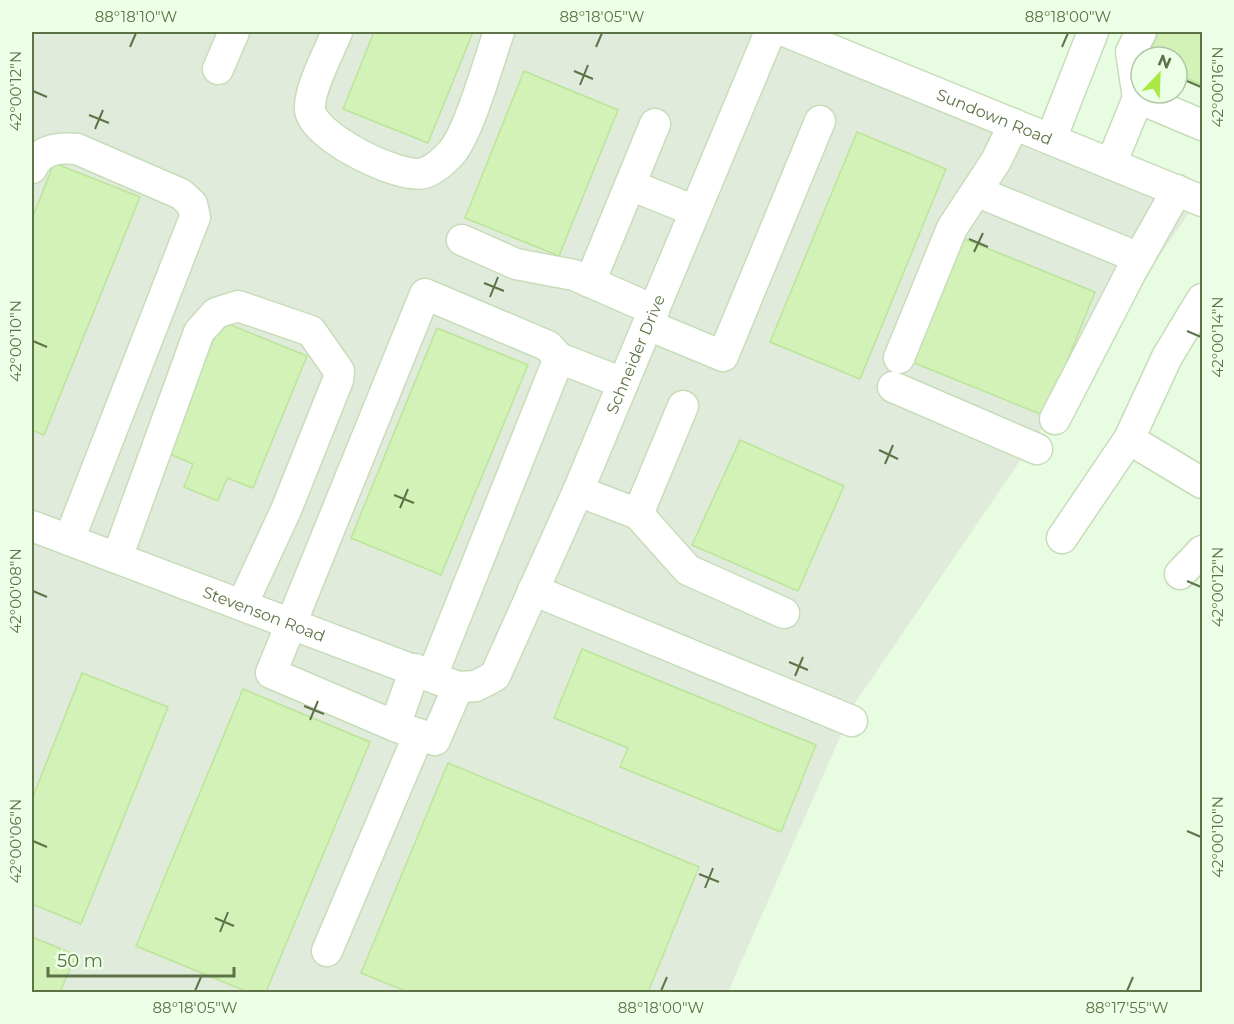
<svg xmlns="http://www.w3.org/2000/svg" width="1234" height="1024" font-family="Montserrat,sans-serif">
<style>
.industrial{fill:#e1ebdc}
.building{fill:#d2f2b8;stroke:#bbe598;stroke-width:1.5}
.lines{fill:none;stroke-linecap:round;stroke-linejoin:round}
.minor-casing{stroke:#c7ddb9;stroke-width:33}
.minor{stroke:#fff;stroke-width:30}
.ticks{fill:none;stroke:#5d7347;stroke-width:2}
.labels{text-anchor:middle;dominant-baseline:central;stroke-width:6;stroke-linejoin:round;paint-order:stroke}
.street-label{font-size:16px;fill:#5d7347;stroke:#ecffe7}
.neatline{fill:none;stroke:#5d7347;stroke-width:2}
.ticks-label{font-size:15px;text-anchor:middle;fill:#5d7347}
</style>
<rect width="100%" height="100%" fill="#e7fce0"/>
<path class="industrial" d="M 32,32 L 774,32 L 1195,204 L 855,703 L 728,992 L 32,992 Z"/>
<path class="building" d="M 374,32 L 473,32 L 428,143 L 343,109 Z
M 1158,32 L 1202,32 L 1202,85 L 1177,74 L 1177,57 L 1148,57 Z
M 524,71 L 618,110 L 559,256 L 465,218 Z
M 857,132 L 946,169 L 860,379 L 770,342 Z
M 54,163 L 140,197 L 44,435 L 32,430 L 32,219 Z
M 962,238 L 1095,292 L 1045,416 L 912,362 Z
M 221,321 L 307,356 L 253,488 L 227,478 L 218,501 L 184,487 L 193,464 L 167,453 Z
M 437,328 L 528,365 L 441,575 L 351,538 Z
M 740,440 L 844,486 L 798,591 L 692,545 Z
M 582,649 L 816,745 L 781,832 L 620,767 L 628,748 L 554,718 Z
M 82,673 L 168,707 L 81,924 L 32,904 L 32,799 Z
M 243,689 L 370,742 L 266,992 L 248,992 L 136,946 Z
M 448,763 L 699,867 L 648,992 L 408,992 L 361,973 Z
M 32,937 L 76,955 L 60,992 L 32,992 Z"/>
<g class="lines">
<g class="minor-casing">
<g id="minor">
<path d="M 337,32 C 329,52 309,88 310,109 C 311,136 400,180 424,173 C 434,170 446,159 453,151 C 471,126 488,63 499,32"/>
<path id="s1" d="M 787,32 L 1202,201"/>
<path d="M 218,69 L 234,32"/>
<path d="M 1138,98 L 1131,52 L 1141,32"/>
<path d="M 1051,139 L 1093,32"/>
<path d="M 1111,164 L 1138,98 L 1202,125"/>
<path d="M 32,168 C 40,149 59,147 77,149 L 181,194 L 192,204 L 195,217 L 69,540"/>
<path d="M 630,185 L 695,211"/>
<path d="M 978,192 L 1139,258"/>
<path d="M 462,240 L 516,264 L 574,275 L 654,310"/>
<path d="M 590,282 L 655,124"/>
<path d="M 648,325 L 723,356 L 820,121"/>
<path d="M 899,358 L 952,228 L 996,161 L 1014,124"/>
<path d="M 893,387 L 1037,449"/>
<path d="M 1055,419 L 1131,272 L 1177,190"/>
<path d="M 1129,439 L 1202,483"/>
<path d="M 578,491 L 638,514 L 688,570 L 784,613"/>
<path d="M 638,514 L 683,406"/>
<path id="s2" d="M 32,526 L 458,687 L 476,686 L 495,676 L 578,491 L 770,32"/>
<path d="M 1062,538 L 1129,439 L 1167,357 L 1202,299"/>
<path d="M 117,558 L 199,332 L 216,313 L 238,306 L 311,331 L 339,371 L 338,380 L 286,510 L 242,605"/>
<path d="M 1180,574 L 1202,551"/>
<path d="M 533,590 L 852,721"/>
<path d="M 432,676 L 559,358 L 623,383"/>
<path d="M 395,726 L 271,673 L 425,294 L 548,346 L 559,358"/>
<path d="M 415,733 L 395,726 L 415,669"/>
<path d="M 327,951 L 419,734 L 435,740 L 458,687"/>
</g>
</g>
<use href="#minor" class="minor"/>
</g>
<path class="ticks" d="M 130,47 L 136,33M 596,47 L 602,33M 1062,47 L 1068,33M 574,71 L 593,79M 1187,81 L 1201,87M 580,85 L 588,65M 33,91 L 47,97M 89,115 L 109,123M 95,129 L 103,110M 969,239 L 988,247M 974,252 L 983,233M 484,283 L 504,291M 490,297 L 498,277M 1187,331 L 1201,337M 33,341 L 47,347M 879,450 L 898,459M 885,464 L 893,445M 394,495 L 414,503M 400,508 L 408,489M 1187,581 L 1201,587M 33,591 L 47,597M 789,662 L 808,670M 795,676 L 803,657M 304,706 L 324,714M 310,720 L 318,701M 1187,831 L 1201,837M 33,841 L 47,847M 699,874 L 719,882M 705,888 L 713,868M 215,918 L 234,926M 220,932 L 228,912M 195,991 L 201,977M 661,991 L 667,977M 1127,991 L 1133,977"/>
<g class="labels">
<g class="street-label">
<text stroke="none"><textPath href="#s1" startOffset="224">Sundown Road</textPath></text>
<text stroke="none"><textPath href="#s2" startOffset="846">Schneider Drive</textPath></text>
<text stroke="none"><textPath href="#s2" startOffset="248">Stevenson Road</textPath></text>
</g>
</g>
<rect width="1234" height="1024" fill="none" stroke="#ecffe7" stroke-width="66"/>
<g transform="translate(1159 75) rotate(23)"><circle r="28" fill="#ecffe7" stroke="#b3c7a7" stroke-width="1.5"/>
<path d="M0-4.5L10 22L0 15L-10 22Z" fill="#aae843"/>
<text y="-9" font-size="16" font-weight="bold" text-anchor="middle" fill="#5d7347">N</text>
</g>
<path d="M48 967v9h186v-9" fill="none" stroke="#5d7347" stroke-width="3"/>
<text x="57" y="967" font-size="18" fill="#5d7347" stroke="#ecffe7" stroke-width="4.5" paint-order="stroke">50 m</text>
<rect x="33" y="33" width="1168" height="958" class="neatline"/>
<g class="ticks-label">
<text x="136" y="22">88°18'10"W</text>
<text x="602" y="22">88°18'05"W</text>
<text x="1068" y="22">88°18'00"W</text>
<text transform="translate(1218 87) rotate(-90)" y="5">42°00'16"N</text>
<text transform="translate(16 91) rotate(-90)" y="5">42°00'12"N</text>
<text transform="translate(1218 337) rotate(-90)" y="5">42°00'14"N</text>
<text transform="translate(16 341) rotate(-90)" y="5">42°00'10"N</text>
<text transform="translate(1218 587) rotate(-90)" y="5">42°00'12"N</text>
<text transform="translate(16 591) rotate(-90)" y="5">42°00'08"N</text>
<text transform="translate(1218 837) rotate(-90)" y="5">42°00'10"N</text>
<text transform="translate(16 841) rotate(-90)" y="5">42°00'06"N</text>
<text x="195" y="1013">88°18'05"W</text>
<text x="661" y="1013">88°18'00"W</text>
<text x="1127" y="1013">88°17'55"W</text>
</g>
</svg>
